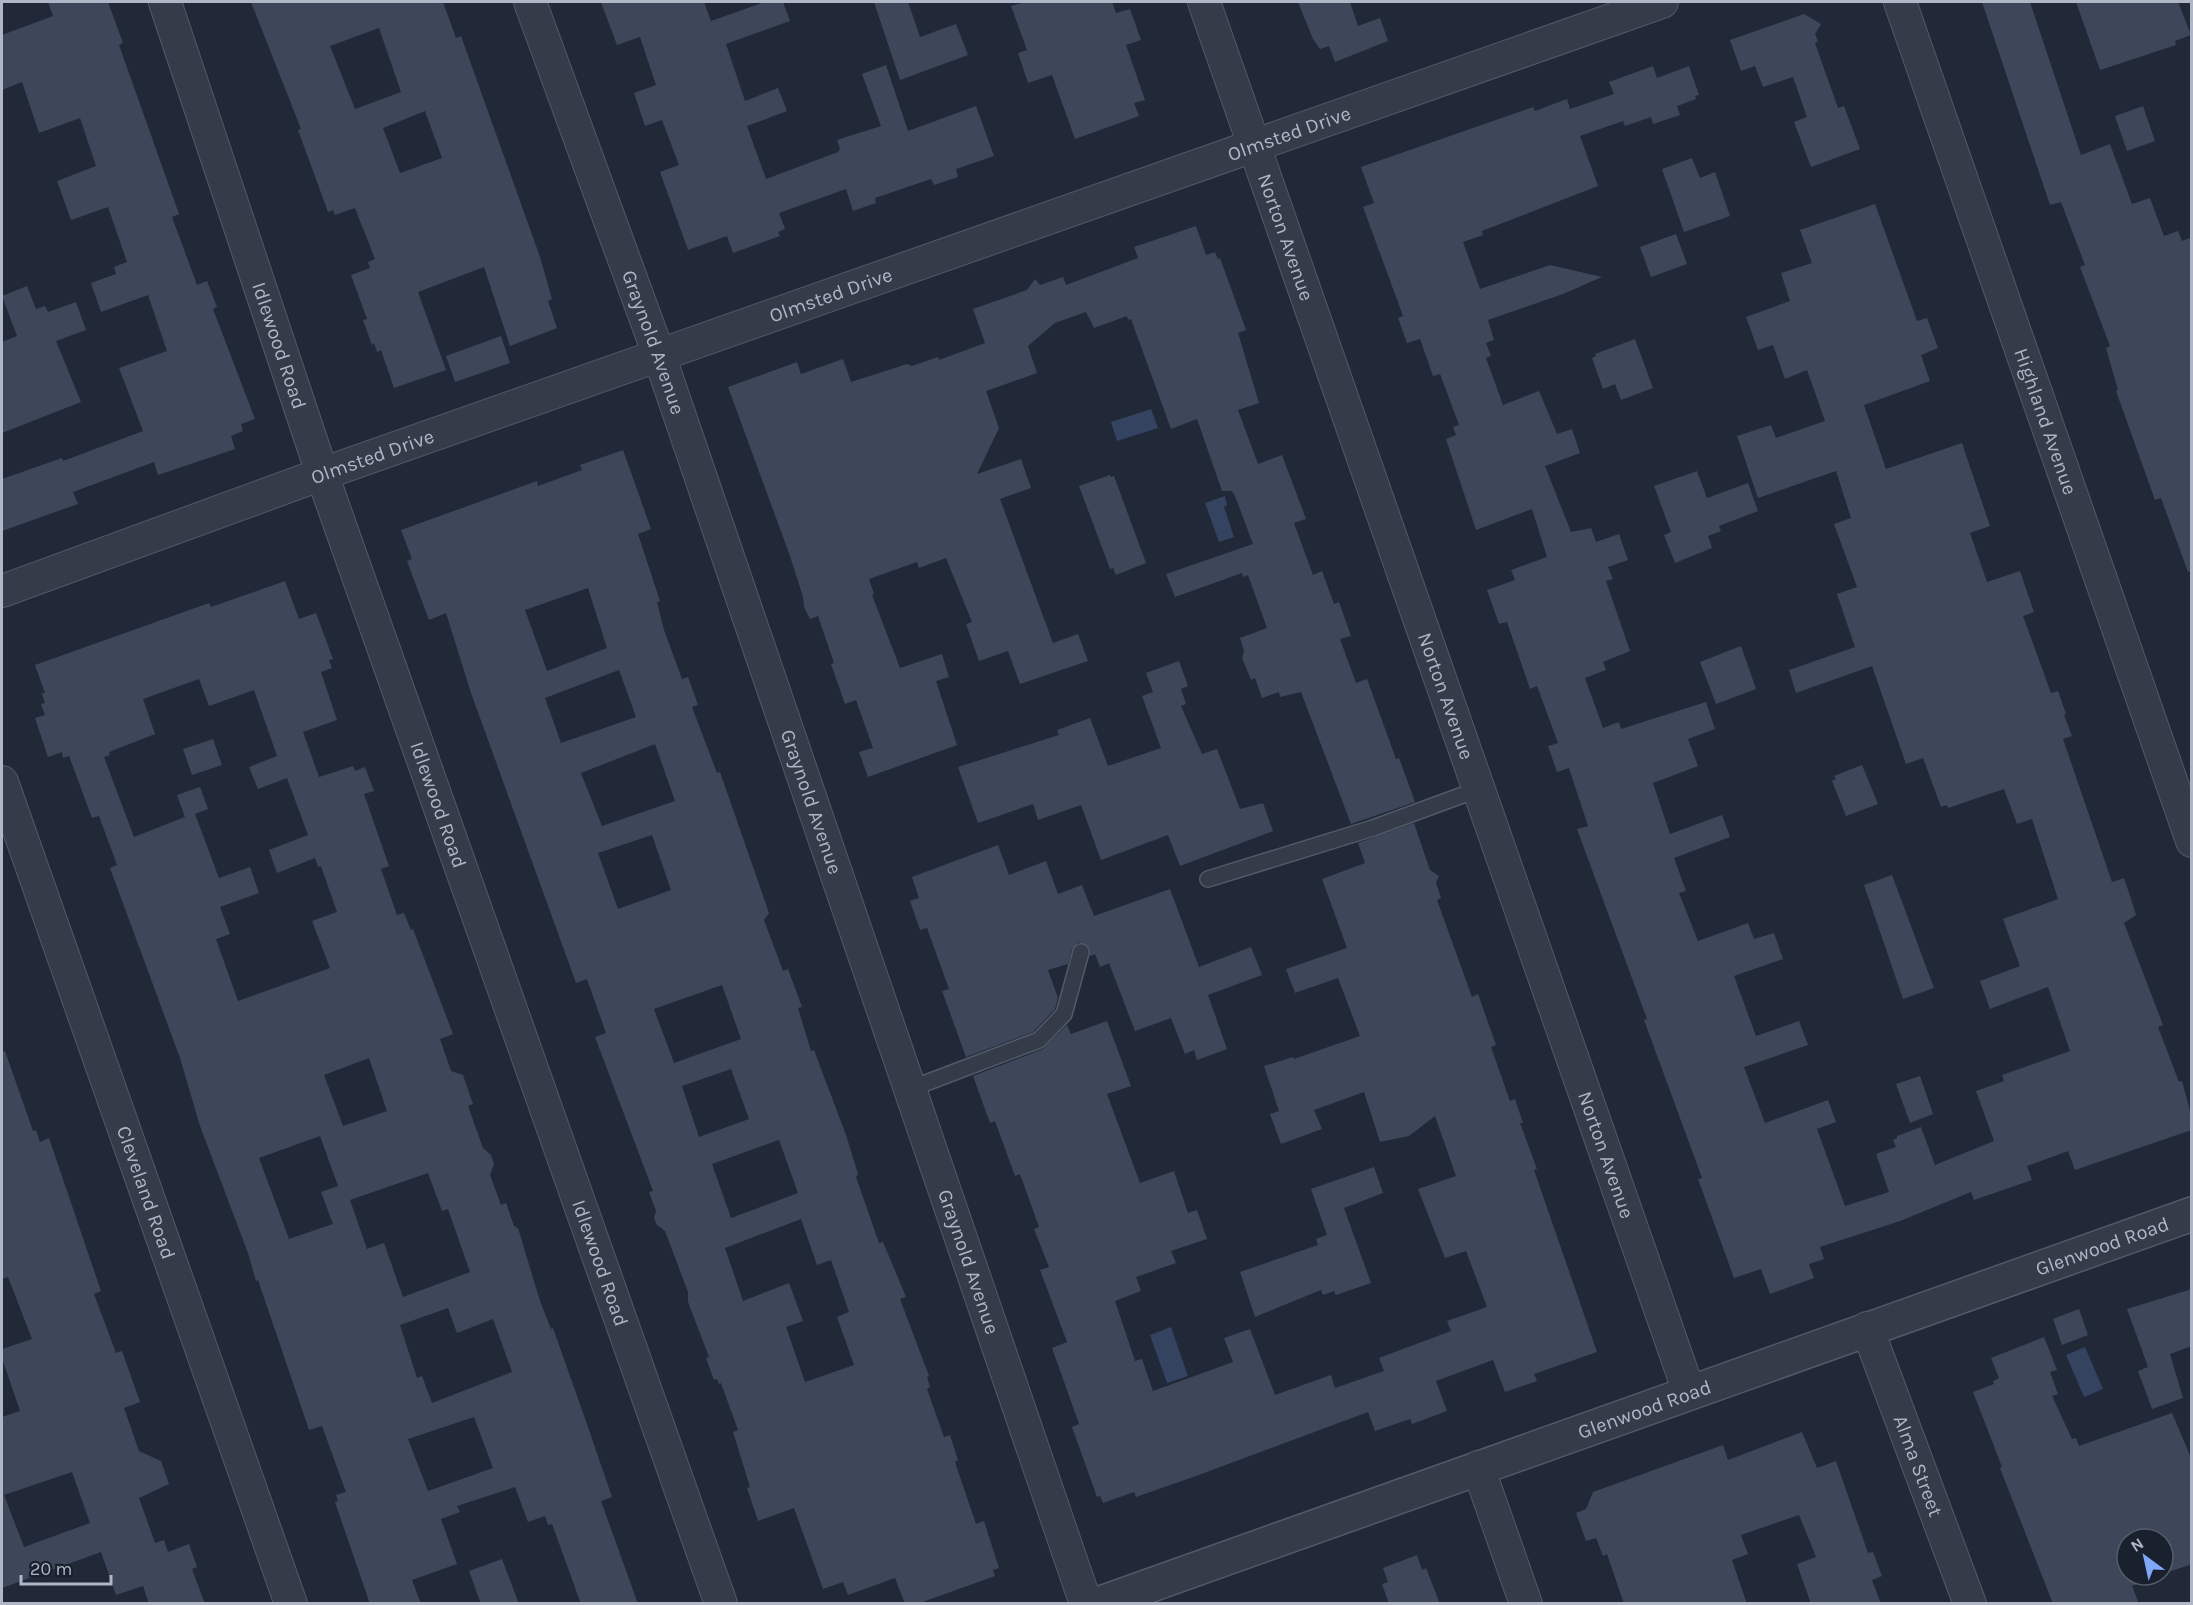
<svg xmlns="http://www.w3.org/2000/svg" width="2193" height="1605" font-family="Karla,sans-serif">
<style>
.water{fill:#344360}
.building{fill:#3d4759;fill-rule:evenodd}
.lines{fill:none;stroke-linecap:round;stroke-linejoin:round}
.service-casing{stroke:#525967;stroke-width:18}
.minor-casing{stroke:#525967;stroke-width:34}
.tertiary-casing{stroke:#525967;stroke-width:36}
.service{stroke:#343b49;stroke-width:15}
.minor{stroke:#343b49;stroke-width:32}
.tertiary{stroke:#343b49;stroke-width:33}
.labels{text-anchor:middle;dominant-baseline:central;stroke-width:4.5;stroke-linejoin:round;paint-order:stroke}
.street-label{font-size:20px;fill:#afb6c5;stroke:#1a212e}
</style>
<rect width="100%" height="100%" fill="#212939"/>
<path class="water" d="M 1151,409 L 1158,428 L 1117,441 L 1111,422 Z
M 1225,496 L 1227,505 L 1224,507 L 1234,537 L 1219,542 L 1205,503 Z
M 1171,1327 L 1188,1376 L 1167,1383 L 1150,1335 Z
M 2085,1347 L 2103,1389 L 2084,1397 L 2066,1355 Z"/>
<path class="building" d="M 48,2 L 108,2 L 123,43 L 119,45 L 179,214 L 172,217 L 197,285 L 207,281 L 217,307 L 213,309 L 255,419 L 241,424 L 243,431 L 231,436 L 235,449 L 158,475 L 154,462 L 73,492 L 78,504 L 2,531 L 2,479 L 62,458 L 63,461 L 143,431 L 119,368 L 167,351 L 148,295 L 101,312 L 91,283 L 116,274 L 114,267 L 127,262 L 108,207 L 71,220 L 57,181 L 96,166 L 80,118 L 39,133 L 22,82 L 2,90 L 2,35 L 53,16 Z
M 251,2 L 443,2 L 456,38 L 461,36 L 540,257 L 552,299 L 548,301 L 557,328 L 510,346 L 484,267 L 418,292 L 446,370 L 394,388 L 381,350 L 377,352 L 374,343 L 372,345 L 363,320 L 367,319 L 351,275 L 370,268 L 368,262 L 375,259 L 355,208 L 335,215 L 333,210 L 328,212 L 298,130 L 301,129 ZM 379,28 L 401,92 L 355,109 L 330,46 ZM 425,111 L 442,158 L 400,173 L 383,128 Z
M 601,2 L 704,2 L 711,21 L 765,2 L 783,2 L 790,21 L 726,44 L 745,101 L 778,88 L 787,111 L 747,126 L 766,179 L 838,152 L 840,149 L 837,140 L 881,126 L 862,74 L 886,65 L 908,131 L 976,106 L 994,156 L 956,169 L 958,177 L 934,185 L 931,179 L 875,198 L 876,203 L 853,211 L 846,189 L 779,213 L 785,229 L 778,232 L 780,236 L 733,253 L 727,236 L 688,250 L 660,172 L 679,165 L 662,120 L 645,126 L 634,93 L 656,85 L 640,37 L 617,45 Z
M 874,2 L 908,2 L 920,37 L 956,24 L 968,55 L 900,80 Z
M 1025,2 L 1112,2 L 1116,13 L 1130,9 L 1141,40 L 1126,45 L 1145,100 L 1134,103 L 1139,116 L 1075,139 L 1052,75 L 1028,83 L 1018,53 L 1027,50 L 1011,6 Z
M 1298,2 L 1350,2 L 1358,26 L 1380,18 L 1388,41 L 1335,62 L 1329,46 L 1320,49 L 1313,39 Z
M 1982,2 L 2030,2 L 2081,155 L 2110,144 L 2132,204 L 2150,198 L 2164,236 L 2178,231 L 2182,241 L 2192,237 L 2192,572 L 2188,572 L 2161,498 L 2155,500 L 2116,391 L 2118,390 L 2106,348 L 2110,346 L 2080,267 L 2085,265 L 2061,202 L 2050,205 Z
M 2076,2 L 2178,2 L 2191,35 L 2175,41 L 2176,45 L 2100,70 Z
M 1804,14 L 1821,24 L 1815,34 L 1818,41 L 1815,43 L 1838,108 L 1844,106 L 1860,149 L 1811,167 L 1794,122 L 1807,117 L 1793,77 L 1763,87 L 1755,66 L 1741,71 L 1730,40 Z
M 1653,66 L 1657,78 L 1689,66 L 1699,95 L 1695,96 L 1696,99 L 1677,106 L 1680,115 L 1653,124 L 1651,117 L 1625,126 L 1623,121 L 1580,136 L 1598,186 L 1482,231 L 1483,235 L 1463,242 L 1480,289 L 1550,265 L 1602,277 L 1563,294 L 1488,320 L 1494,340 L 1486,343 L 1491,356 L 1486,358 L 1503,405 L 1539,391 L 1557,434 L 1572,429 L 1580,453 L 1545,466 L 1571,532 L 1591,528 L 1596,542 L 1619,534 L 1628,560 L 1608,567 L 1613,579 L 1606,581 L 1630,651 L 1603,662 L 1606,670 L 1585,678 L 1603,728 L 1619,722 L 1621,729 L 1706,702 L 1715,729 L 1688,739 L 1698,766 L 1653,783 L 1670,834 L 1722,815 L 1730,837 L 1674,858 L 1686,891 L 1679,893 L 1698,941 L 1748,923 L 1754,939 L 1774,933 L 1783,959 L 1734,976 L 1756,1036 L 1799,1021 L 1808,1045 L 1744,1067 L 1765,1123 L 1828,1100 L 1836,1122 L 1817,1129 L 1845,1206 L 1889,1192 L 1876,1154 L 1896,1147 L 1893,1140 L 1897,1138 L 1897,1136 L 1921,1127 L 1935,1165 L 1994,1141 L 1976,1091 L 2004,1081 L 2002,1075 L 2070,1051 L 2048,987 L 1990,1009 L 1980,981 L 2020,966 L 2003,919 L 2058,899 L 2032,819 L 2017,824 L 2004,789 L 1948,808 L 1947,805 L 1941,807 L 1923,758 L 1906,764 L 1872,666 L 1796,693 L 1789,670 L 1855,647 L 1837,594 L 1857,587 L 1834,524 L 1851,518 L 1836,471 L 1758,498 L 1737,436 L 1771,425 L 1776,438 L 1825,421 L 1807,370 L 1785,379 L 1773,345 L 1758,350 L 1746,317 L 1790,301 L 1781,273 L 1812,263 L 1800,230 L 1875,204 L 1917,321 L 1927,318 L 1938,348 L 1921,355 L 1930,381 L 1864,405 L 1886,469 L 1962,443 L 1990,526 L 1970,533 L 1987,582 L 2020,571 L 2034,612 L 2023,616 L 2051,693 L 2058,691 L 2066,714 L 2064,715 L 2072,736 L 2063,739 L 2112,882 L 2124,878 L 2131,899 L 2136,915 L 2124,923 L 2163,1025 L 2158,1027 L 2179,1082 L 2182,1081 L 2192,1118 L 2192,1130 L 2171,1137 L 2075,1170 L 2068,1151 L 2027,1166 L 2032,1180 L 1974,1200 L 1971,1192 L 1900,1221 L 1820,1247 L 1824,1259 L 1809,1264 L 1814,1278 L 1770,1294 L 1761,1269 L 1734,1278 L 1698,1179 L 1702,1178 L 1644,1020 L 1647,1019 L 1577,829 L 1588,826 L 1569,768 L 1557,772 L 1548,746 L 1558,743 L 1537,686 L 1530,689 L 1507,622 L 1499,624 L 1487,590 L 1515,580 L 1511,570 L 1547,557 L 1532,509 L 1476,530 L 1446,439 L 1456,435 L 1453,427 L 1459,425 L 1440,374 L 1433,376 L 1420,339 L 1407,343 L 1398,318 L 1403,316 L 1363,207 L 1374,203 L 1361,167 L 1533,107 L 1535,111 L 1567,99 L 1570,109 L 1614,94 L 1609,82 Z
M 2143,106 L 2155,141 L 2127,151 L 2115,116 Z
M 1692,158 L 1700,178 L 1715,172 L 1730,216 L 1684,232 L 1662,169 Z
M 1196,226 L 1206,255 L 1215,252 L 1218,259 L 1220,258 L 1246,330 L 1238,333 L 1259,403 L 1238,410 L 1258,464 L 1282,455 L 1306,519 L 1294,523 L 1313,575 L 1322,571 L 1334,604 L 1339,602 L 1351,636 L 1340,639 L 1356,683 L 1367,679 L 1396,759 L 1399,758 L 1415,802 L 1351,824 L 1301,692 L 1280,697 L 1279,692 L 1262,698 L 1255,678 L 1251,680 L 1242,658 L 1244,651 L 1240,638 L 1267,628 L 1248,575 L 1243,577 L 1242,573 L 1175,597 L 1166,574 L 1253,544 L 1235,496 L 1232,491 L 1222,491 L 1197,419 L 1171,429 L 1131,319 L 1128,320 L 1127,316 L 1094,328 L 1086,312 L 1055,323 L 1028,346 L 1037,373 L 986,391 L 999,428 L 977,474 L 1021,459 L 1031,488 L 1000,499 L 1053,643 L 1078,634 L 1088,661 L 1020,684 L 1008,651 L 979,661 L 966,624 L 972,622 L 946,558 L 919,568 L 917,562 L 869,579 L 874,594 L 872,595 L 900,668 L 942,654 L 949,677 L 936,681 L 957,745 L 868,777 L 859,752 L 873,748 L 856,700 L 845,704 L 831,664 L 834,663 L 818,616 L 810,619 L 804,607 L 803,597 L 790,556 L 728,387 L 797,362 L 801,374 L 843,359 L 851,382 L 907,364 L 912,366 L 938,357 L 939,360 L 985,343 L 973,309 L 1027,290 L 1035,279 L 1040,285 L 1063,277 L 1066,285 L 1138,258 L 1134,247 Z
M 1676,234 L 1687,264 L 1651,277 L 1640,247 Z
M 27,286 L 36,309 L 45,306 L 48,312 L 76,302 L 86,330 L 56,341 L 81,402 L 2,433 L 2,342 L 17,336 L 2,296 Z
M 501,336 L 510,363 L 455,382 L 446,356 Z
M 1635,339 L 1653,388 L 1621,400 L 1615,384 L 1603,389 L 1592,358 L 1596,356 L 1595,354 Z
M 623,450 L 651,529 L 638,534 L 660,601 L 657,602 L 664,630 L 682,679 L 688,677 L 698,705 L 692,707 L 717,773 L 720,772 L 769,913 L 764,920 L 783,971 L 788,969 L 802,1007 L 798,1008 L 811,1051 L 814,1050 L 846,1135 L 858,1174 L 856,1177 L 879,1243 L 883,1242 L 906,1297 L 900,1299 L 929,1376 L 927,1377 L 930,1387 L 927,1389 L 944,1437 L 950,1435 L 958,1460 L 955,1462 L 976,1524 L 984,1521 L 999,1568 L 993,1570 L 995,1576 L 917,1604 L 905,1604 L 895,1578 L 848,1595 L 843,1582 L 823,1589 L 794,1508 L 758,1521 L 747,1488 L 750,1487 L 733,1432 L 738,1430 L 721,1383 L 719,1384 L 717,1379 L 714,1380 L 706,1358 L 709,1357 L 688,1302 L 688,1292 L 665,1231 L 657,1225 L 654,1218 L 656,1211 L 649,1192 L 653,1191 L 595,1037 L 606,1033 L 587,979 L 576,983 L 471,693 L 446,613 L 429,620 L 407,561 L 412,559 L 401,530 L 537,481 L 538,486 L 582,470 L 580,465 ZM 588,588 L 607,648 L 547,671 L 525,610 ZM 619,670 L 636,717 L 561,743 L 545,698 ZM 655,744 L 675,801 L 602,826 L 581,773 ZM 652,835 L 671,890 L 618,909 L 598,853 ZM 722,985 L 741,1039 L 674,1063 L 654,1009 ZM 731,1069 L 749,1119 L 699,1137 L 682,1086 ZM 779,1140 L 798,1193 L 731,1218 L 712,1164 ZM 801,1219 L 817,1265 L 831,1260 L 849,1312 L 837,1317 L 854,1365 L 805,1382 L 786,1327 L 803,1321 L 789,1283 L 743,1301 L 725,1248 Z
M 1697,471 L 1707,498 L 1748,483 L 1758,511 L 1719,526 L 1721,531 L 1708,536 L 1712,548 L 1675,563 L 1664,535 L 1671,532 L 1654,486 Z
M 1110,475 L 1111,477 L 1114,476 L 1146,563 L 1116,575 L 1113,568 L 1110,569 L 1079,486 Z
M 285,581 L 299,619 L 316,613 L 333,659 L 329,660 L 332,668 L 321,672 L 337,720 L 303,732 L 319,777 L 353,766 L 355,771 L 365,767 L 374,791 L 364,794 L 389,866 L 381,869 L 397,915 L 404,913 L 411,930 L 413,929 L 453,1034 L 440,1039 L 451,1071 L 463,1075 L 473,1104 L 468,1106 L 483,1148 L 491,1155 L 494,1164 L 490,1175 L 501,1205 L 506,1203 L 514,1226 L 518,1228 L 540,1301 L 551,1329 L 553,1328 L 588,1427 L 612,1497 L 601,1501 L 638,1604 L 581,1604 L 552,1524 L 548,1525 L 545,1516 L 528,1522 L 515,1487 L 457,1506 L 460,1512 L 441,1519 L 457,1564 L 412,1580 L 421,1604 L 370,1604 L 335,1502 L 338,1501 L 336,1495 L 346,1492 L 322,1426 L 309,1430 L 258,1280 L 256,1281 L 248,1253 L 200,1126 L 180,1058 L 110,868 L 117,865 L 99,816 L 92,818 L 69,756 L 63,758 L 62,752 L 48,757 L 35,718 L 45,715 L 41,704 L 45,703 L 42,693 L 45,693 L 35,665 L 209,603 L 211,607 ZM 199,679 L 209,706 L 254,690 L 277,756 L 249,767 L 258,789 L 287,778 L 308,835 L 269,850 L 277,873 L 315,858 L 318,867 L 321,866 L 337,912 L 312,921 L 330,968 L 238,1001 L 216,939 L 230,934 L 220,907 L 259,893 L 250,867 L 219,878 L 195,814 L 208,809 L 200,787 L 177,795 L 185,817 L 134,837 L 104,757 L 110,755 L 109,752 L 155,734 L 143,699 ZM 369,1058 L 387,1111 L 343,1126 L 324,1075 ZM 320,1136 L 338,1186 L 321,1192 L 333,1224 L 289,1239 L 259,1158 ZM 428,1173 L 442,1211 L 448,1209 L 470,1272 L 403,1297 L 384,1243 L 367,1249 L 350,1200 ZM 448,1308 L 457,1333 L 493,1319 L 512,1372 L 432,1403 L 422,1376 L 417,1378 L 400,1325 ZM 474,1417 L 493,1468 L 428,1491 L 408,1439 Z
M 1741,646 L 1756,689 L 1716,704 L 1700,662 Z
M 1179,661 L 1188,686 L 1181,689 L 1186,704 L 1181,706 L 1202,754 L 1217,749 L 1240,809 L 1263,803 L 1273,831 L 1180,866 L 1168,835 L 1101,860 L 1081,805 L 1038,820 L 1033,804 L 978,823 L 958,767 L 1059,735 L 1057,730 L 1090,718 L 1108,766 L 1161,748 L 1142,696 L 1153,692 L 1146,673 Z
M 213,739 L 222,765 L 192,775 L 183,749 Z
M 1862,765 L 1878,804 L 1846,816 L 1832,781 L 1836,779 L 1834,776 Z
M 1414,823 L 1430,870 L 1439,876 L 1436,883 L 1441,898 L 1437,900 L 1472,997 L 1478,994 L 1496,1045 L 1491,1047 L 1510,1101 L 1515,1099 L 1523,1123 L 1520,1123 L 1537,1169 L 1534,1170 L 1597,1352 L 1534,1374 L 1537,1381 L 1505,1392 L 1493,1360 L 1436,1381 L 1447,1411 L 1412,1424 L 1410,1419 L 1375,1431 L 1368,1412 L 1196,1476 L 1136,1497 L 1134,1492 L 1103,1503 L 1100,1496 L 1097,1497 L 1072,1427 L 1079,1424 L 1052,1348 L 1067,1342 L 1040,1270 L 1049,1267 L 1034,1229 L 1039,1227 L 1020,1174 L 1015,1176 L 995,1121 L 990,1123 L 973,1076 L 1043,1049 L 1067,1025 L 1071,1034 L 1107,1021 L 1131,1086 L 1107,1094 L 1140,1183 L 1174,1171 L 1188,1213 L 1197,1210 L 1207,1239 L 1171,1251 L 1176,1263 L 1136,1277 L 1141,1291 L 1115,1301 L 1135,1361 L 1142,1359 L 1153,1391 L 1233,1362 L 1224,1338 L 1250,1329 L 1275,1395 L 1331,1375 L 1335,1388 L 1384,1371 L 1379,1358 L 1451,1331 L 1447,1321 L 1487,1307 L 1466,1251 L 1445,1258 L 1418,1189 L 1456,1176 L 1435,1116 L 1409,1136 L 1380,1142 L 1364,1092 L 1314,1110 L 1322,1129 L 1281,1144 L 1270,1114 L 1279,1111 L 1264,1066 L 1293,1057 L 1294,1059 L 1360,1036 L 1338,978 L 1295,993 L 1286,969 L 1347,948 L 1322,879 L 1365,863 L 1358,843 Z
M 998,845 L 1009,875 L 1046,861 L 1058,894 L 1082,885 L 1094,916 L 1170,889 L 1199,967 L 1251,947 L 1262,975 L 1208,995 L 1227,1049 L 1197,1060 L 1194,1050 L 1185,1054 L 1171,1018 L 1135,1031 L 1109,963 L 1100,967 L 1095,954 L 1090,956 L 1088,946 L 1079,942 L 1072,949 L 1068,964 L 1048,970 L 1058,998 L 1055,1009 L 1033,1032 L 966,1057 L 942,991 L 949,989 L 927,928 L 920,930 L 910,901 L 919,898 L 912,877 Z
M 1892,875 L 1934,988 L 1903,999 L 1864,885 Z
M 5,1051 L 33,1131 L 36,1130 L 40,1142 L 49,1138 L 101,1291 L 94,1294 L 116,1353 L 122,1351 L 140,1402 L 124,1408 L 139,1451 L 161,1461 L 169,1484 L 139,1498 L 155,1543 L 164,1540 L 168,1552 L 189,1544 L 197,1567 L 192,1569 L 205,1604 L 149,1604 L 143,1586 L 116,1595 L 101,1552 L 2,1588 L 2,1417 L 20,1411 L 2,1358 L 2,1349 L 32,1339 L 8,1277 L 2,1279 L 2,1052 ZM 72,1472 L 90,1523 L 24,1547 L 4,1495 Z
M 1920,1076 L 1933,1114 L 1910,1123 L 1896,1084 Z
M 1374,1167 L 1383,1193 L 1344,1208 L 1371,1283 L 1336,1295 L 1334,1291 L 1323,1295 L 1321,1290 L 1255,1317 L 1240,1272 L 1318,1245 L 1316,1239 L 1327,1235 L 1311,1189 Z
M 2192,1289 L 2192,1346 L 2170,1354 L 2183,1398 L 2152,1409 L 2138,1371 L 2148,1367 L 2127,1309 Z
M 2079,1309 L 2088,1335 L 2062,1345 L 2053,1319 Z
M 2044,1337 L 2057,1370 L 2050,1372 L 2058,1394 L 2052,1396 L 2072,1439 L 2076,1438 L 2079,1446 L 2172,1413 L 2192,1460 L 2192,1564 L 2163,1574 L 2163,1539 L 2127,1539 L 2127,1575 L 2161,1575 L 2132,1586 L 2139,1604 L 2053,1604 L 2000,1468 L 2002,1467 L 1973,1392 L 1994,1384 L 1993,1381 L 1999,1378 L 1991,1358 Z
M 1802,1432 L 1817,1468 L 1836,1461 L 1868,1553 L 1873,1552 L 1882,1576 L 1872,1580 L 1881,1604 L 1811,1604 L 1797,1564 L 1816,1557 L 1799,1515 L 1741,1535 L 1748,1554 L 1732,1560 L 1747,1604 L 1624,1604 L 1607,1554 L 1603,1556 L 1596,1538 L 1586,1541 L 1576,1513 L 1586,1509 L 1593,1492 L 1723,1445 L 1728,1460 Z
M 1417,1555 L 1422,1570 L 1426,1568 L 1440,1604 L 1389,1604 L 1382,1584 L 1388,1582 L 1383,1568 Z
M 502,1559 L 519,1604 L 481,1604 L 469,1571 Z"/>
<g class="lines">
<g class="service-casing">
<path id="service" d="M 1208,879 L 1373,828 L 1479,789
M 910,1089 L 1039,1040 L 1064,1014 L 1081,952"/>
</g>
<g class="minor-casing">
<g id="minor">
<path id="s1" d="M 165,2 L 330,497 L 721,1604"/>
<path id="s2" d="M 530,2 L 659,355 L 1086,1604"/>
<path id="s3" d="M 1204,2 L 1689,1392"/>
<path id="s4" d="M 1900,2 L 2192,841"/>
<path id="s5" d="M 2,591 L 322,474 L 1662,2"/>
<path id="s6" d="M 2,782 L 291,1604"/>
<path id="s7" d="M 1867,1328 L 1970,1604"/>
<path d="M 1478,1467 L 1526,1604"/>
</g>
</g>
<g class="tertiary-casing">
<g id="tertiary">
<path id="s8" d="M 1098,1604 L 2192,1214"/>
</g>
</g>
<use href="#service" class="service"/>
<use href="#minor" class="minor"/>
<use href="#tertiary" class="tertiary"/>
</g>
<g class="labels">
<g class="street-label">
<text stroke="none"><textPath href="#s5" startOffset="1366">Olmsted Drive</textPath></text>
<text stroke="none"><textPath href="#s3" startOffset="249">Norton Avenue</textPath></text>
<text stroke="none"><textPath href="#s5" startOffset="880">Olmsted Drive</textPath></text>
<text stroke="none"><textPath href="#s2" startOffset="362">Graynold Avenue</textPath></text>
<text stroke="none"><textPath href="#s1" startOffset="362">Idlewood Road</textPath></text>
<text stroke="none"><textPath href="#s4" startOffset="444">Highland Avenue</textPath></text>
<text stroke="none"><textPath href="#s5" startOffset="394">Olmsted Drive</textPath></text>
<text stroke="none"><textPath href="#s3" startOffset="735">Norton Avenue</textPath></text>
<text stroke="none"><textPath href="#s2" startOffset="848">Graynold Avenue</textPath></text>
<text stroke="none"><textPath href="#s1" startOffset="848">Idlewood Road</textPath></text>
<text stroke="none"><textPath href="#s3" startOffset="1221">Norton Avenue</textPath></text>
<text stroke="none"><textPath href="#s6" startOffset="435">Cleveland Road</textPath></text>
<text stroke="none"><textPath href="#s8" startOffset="1066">Glenwood Road</textPath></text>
<text stroke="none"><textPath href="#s2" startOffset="1334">Graynold Avenue</textPath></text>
<text stroke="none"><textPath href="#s1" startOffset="1334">Idlewood Road</textPath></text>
<text stroke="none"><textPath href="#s8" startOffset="580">Glenwood Road</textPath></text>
<text stroke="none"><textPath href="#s7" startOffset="147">Alma Street</textPath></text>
</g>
</g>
<rect width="2193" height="1605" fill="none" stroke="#afb6c5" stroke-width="6"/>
<g transform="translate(2145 1557) rotate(327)"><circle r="28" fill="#1a212e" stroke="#565d6a" stroke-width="1.5"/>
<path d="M0-4.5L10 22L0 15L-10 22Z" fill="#81a7f8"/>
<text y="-9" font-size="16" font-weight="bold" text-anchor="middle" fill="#afb6c5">N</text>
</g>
<path d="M21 1575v9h90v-9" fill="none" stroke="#afb6c5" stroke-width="3"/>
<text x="30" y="1575" font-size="18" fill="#afb6c5" stroke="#1a212e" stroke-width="4.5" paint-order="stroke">20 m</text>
</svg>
